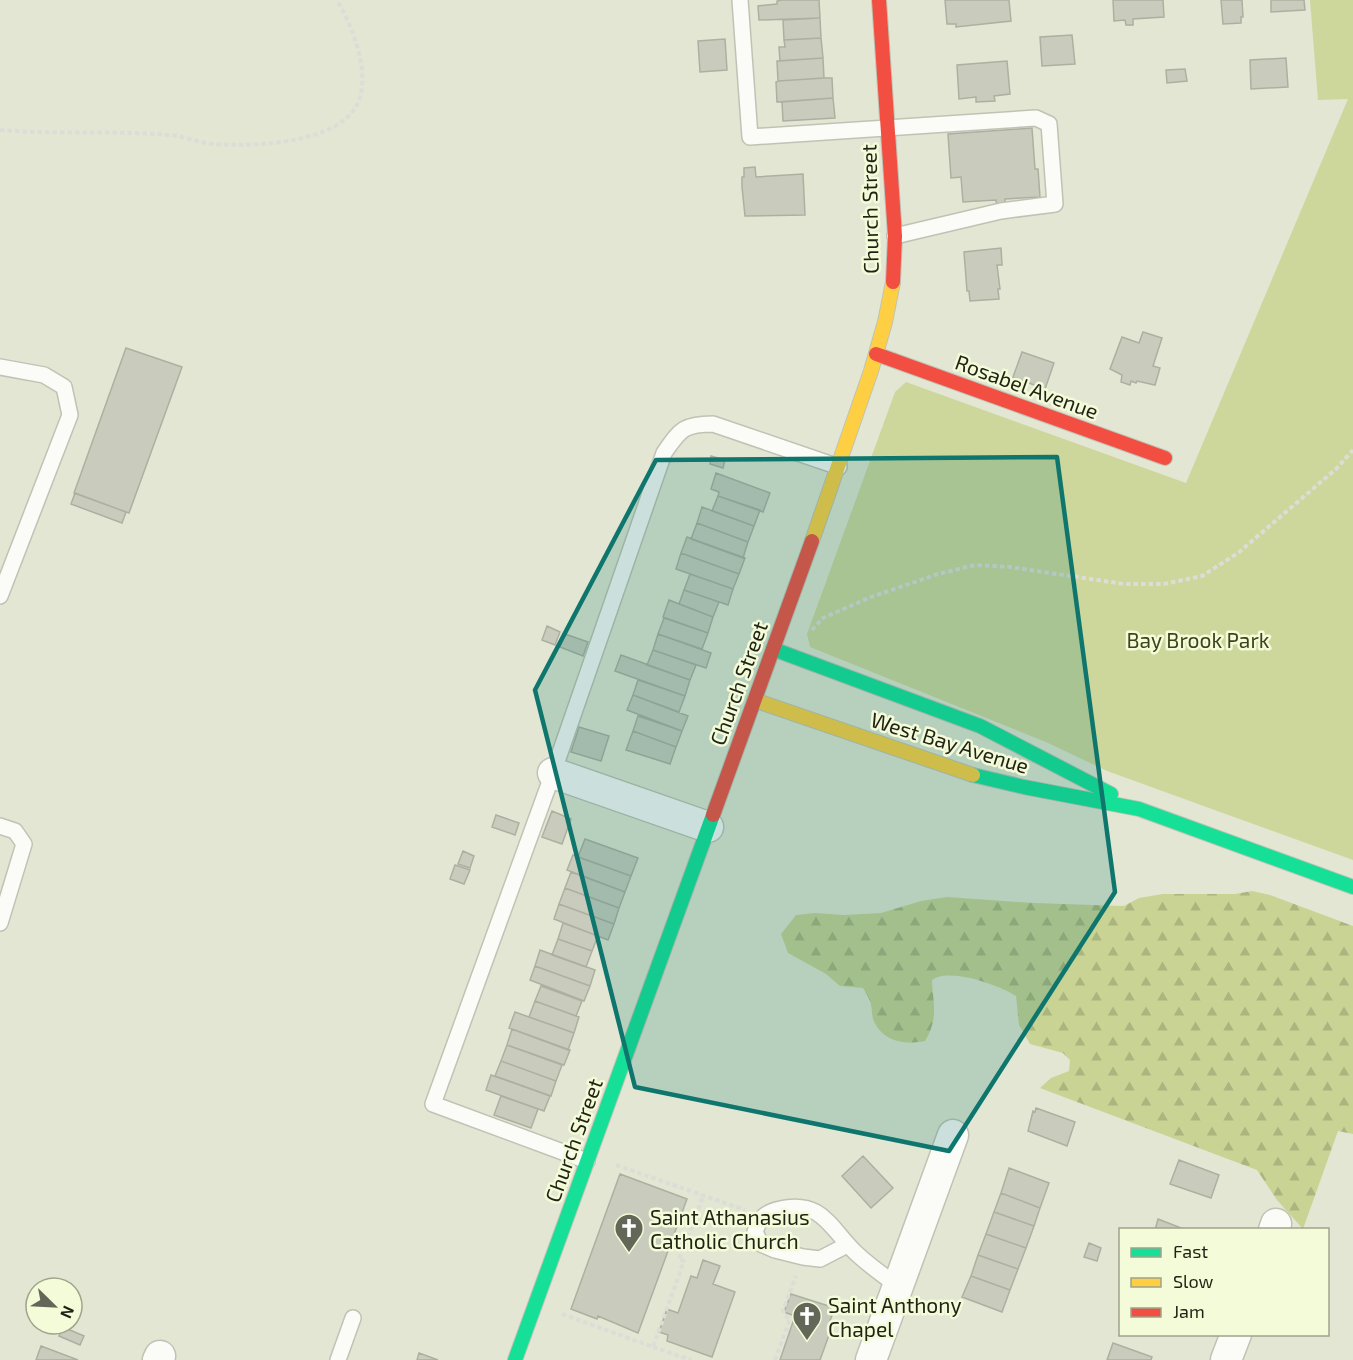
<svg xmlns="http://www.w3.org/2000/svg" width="1353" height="1360" font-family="'Exo 2',sans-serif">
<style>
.forest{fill:url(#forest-firs)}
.green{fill:#cdd79c}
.building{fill:#c9ccbd;stroke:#acb0a0;stroke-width:1.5}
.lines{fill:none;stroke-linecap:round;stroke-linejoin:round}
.lane-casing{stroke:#c0c3b4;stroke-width:18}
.street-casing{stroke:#c0c3b4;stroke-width:33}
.fast-casing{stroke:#c0c3b4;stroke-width:16}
.slow-casing{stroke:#c0c3b4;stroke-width:16}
.jam-casing{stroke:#c0c3b4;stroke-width:16}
.path{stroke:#dcddd7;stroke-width:4;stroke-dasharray:4.5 3;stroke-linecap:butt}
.lane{stroke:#fbfbf8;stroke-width:15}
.street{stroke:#fbfbf8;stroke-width:30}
.fast{stroke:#16e098;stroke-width:14}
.slow{stroke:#ffcf43;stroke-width:14}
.jam{stroke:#f24e42;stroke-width:14}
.marked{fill:#0f766e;fill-opacity:0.2;stroke:#0f766e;stroke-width:4.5;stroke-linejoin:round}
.labels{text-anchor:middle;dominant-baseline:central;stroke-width:5;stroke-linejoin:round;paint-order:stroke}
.street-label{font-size:21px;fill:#1f2215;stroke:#f4fbd8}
.park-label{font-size:21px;fill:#3d431a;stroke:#f4fbd8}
.poi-label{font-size:21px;fill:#1f2215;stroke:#f4fbd8;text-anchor:start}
</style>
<defs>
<pattern id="forest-firs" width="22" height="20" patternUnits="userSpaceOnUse" patternTransform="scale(1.5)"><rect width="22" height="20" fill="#c8d394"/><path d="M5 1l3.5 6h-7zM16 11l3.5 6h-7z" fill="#abb57f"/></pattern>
</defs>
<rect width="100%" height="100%" fill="#e2e6d3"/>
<path class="forest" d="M 1252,891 L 1270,895 L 1353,926 L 1353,1134 L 1338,1131 L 1303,1229 L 1277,1200 L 1257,1170 L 1040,1088 L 1051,1078 L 1069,1071 L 1070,1060 L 1063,1053 L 1030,1044 L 1019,1025 L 1016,996 C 999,985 949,967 932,980 C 933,1005 939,1018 925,1041 C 904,1045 882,1042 873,1019 C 872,1015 872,1009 871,1005 C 870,999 866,993 863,988 L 840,986 L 826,974 L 788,953 L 781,934 L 796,915 L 815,913 L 844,915 L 881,913 L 921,901 L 947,897 L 1034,903 L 1124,906 L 1139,898 L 1163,894 L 1235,894 Z"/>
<path class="green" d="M 1310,0 L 1353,0 L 1353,860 L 1107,771 L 1046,742 L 810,647 L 807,634 L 895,392 L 906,382 L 1186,483 L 1348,99 L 1318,100 Z"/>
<path class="building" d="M 819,0 L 820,18 L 759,20 L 758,6 L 777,4 L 777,1 L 782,0 Z
M 945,0 L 1009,0 L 1011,21 L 956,27 L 956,24 L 947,24 Z
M 1113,0 L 1163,0 L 1164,17 L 1133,19 L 1133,25 L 1126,25 L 1125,20 L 1114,21 Z
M 1221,0 L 1242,0 L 1243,17 L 1241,17 L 1241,23 L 1223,24 Z
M 1271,0 L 1304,0 L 1305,10 L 1271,12 Z
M 820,18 L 821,38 L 784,40 L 783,20 Z
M 1072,35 L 1075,64 L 1042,66 L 1040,37 Z
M 821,38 L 823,58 L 780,61 L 779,47 L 785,47 L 784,40 Z
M 725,39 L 727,70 L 700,72 L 698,41 Z
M 823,58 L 824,78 L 778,81 L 777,61 Z
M 1286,58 L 1288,87 L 1251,89 L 1250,60 Z
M 1007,61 L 1010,94 L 994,96 L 995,101 L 976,102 L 976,97 L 959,99 L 957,65 Z
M 1185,69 L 1187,81 L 1167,83 L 1166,70 Z
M 824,78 L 832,78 L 833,98 L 777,102 L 776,82 L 778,81 Z
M 833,98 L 835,118 L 783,121 L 782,102 Z
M 1032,128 L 1035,169 L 1038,169 L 1040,197 L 1005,199 L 1005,206 L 997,206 L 996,200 L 963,202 L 961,177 L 951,178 L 948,134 Z
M 755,167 L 756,177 L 803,174 L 805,215 L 745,216 L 742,187 L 742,177 L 744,177 L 744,168 Z
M 1001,248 L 1002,265 L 997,265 L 1000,289 L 998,289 L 999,299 L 970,301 L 969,291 L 967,291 L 964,252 Z
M 1143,332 L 1162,338 L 1153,366 L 1160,368 L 1155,385 L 1137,381 L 1136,383 L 1131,381 L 1130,385 L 1121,382 L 1122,375 L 1110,369 L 1122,337 L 1139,343 Z
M 126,348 L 182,367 L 129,513 L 74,493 Z
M 1022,352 L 1054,363 L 1045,389 L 1013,377 Z
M 711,456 L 725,460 L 723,468 L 710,464 Z
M 716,473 L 770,493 L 763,512 L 718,496 L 719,492 L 711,489 Z
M 75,493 L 126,512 L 122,523 L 71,504 Z
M 718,496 L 760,510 L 754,526 L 712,511 Z
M 702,507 L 754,526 L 748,542 L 697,523 Z
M 697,523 L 748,542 L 743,558 L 691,539 Z
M 687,537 L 745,558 L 739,574 L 681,553 Z
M 681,553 L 739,574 L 733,589 L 676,569 Z
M 690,574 L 733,589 L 728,605 L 684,590 Z
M 684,590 L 719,602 L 713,617 L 679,604 Z
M 669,600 L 713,617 L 708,633 L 663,617 Z
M 664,618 L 708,633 L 702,649 L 658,634 Z
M 547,626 L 560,632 L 555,645 L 542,640 Z
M 565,634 L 588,642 L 583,656 L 560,647 Z
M 658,634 L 711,653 L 706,668 L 653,650 Z
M 653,650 L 696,665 L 690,680 L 647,665 Z
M 621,655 L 690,680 L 685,696 L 615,671 Z
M 638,680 L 685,696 L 679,712 L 633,695 Z
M 633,695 L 688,716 L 682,731 L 627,710 Z
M 638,716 L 682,731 L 676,747 L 633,731 Z
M 579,727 L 609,736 L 601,761 L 571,752 Z
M 633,731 L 676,747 L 670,764 L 626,750 Z
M 552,811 L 571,819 L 562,844 L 542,837 Z
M 496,815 L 519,823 L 515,835 L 492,827 Z
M 585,839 L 638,858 L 631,876 L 578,857 Z
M 463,851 L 474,856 L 470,868 L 458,864 Z
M 573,855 L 631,876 L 625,892 L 567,870 Z
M 455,865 L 470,870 L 464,884 L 450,879 Z
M 571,872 L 625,892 L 619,908 L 565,888 Z
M 565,888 L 619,908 L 614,924 L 559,904 Z
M 559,904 L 614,924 L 608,940 L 554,919 Z
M 563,923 L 598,936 L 592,951 L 558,939 Z
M 558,939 L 592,951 L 586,967 L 552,955 Z
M 540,950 L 595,970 L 590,986 L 535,966 Z
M 535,966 L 590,986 L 584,1001 L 530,980 Z
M 541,986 L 582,1001 L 576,1016 L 535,1001 Z
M 535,1001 L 579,1017 L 574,1033 L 529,1017 Z
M 515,1012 L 574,1033 L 568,1050 L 509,1028 Z
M 512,1029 L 570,1050 L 564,1065 L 507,1045 Z
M 507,1045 L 562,1065 L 556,1081 L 501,1061 Z
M 501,1061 L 556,1081 L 551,1096 L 495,1076 Z
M 491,1075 L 550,1096 L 544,1111 L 486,1090 Z
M 501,1096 L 538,1109 L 531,1128 L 494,1115 Z
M 1036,1108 L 1075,1122 L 1067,1146 L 1028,1131 L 1033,1111 L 1035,1112 Z
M 863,1156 L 893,1188 L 871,1208 L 842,1176 Z
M 1179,1160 L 1219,1175 L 1211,1198 L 1170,1184 Z
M 1009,1168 L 1049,1183 L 1040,1208 L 1001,1193 Z
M 620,1174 L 687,1199 L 638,1333 L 598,1316 L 597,1319 L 571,1309 Z
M 1001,1193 L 1040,1208 L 1034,1226 L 994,1212 Z
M 994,1212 L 1034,1226 L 1026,1248 L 986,1234 Z
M 1158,1219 L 1186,1230 L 1155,1230 Z
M 986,1234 L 1026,1248 L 1018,1269 L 978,1255 Z
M 1089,1243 L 1101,1248 L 1097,1261 L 1084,1257 Z
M 978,1255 L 1018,1269 L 1010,1290 L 971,1276 Z
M 703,1260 L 720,1266 L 713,1284 L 735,1292 L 712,1357 L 667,1341 L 668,1335 L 659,1332 L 667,1309 L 678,1313 L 691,1276 L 697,1278 Z
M 971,1276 L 1010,1290 L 1002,1312 L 962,1297 Z
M 791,1294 L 835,1308 L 829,1323 L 833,1324 L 820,1360 L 780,1360 L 795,1316 L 784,1312 Z
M 63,1327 L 84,1336 L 80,1345 L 59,1336 Z
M 1113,1343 L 1152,1357 L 1151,1360 L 1107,1360 Z
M 41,1346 L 78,1360 L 36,1360 Z
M 419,1353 L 438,1360 L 417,1360 Z"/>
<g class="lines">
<g class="lane-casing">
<path id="lane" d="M 740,0 L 750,137 L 1036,118 L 1049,124 L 1055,204 L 1001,211 L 895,236
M 0,367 L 44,375 L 64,387 L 70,415 L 0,596
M 0,826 L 15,831 L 24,844 L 0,923
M 587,1161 L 433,1104 L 553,773 L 664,453 C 680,430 683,424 713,424 L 839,467
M 847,1245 L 820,1259 L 803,1257 L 775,1250 L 761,1244 L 755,1232 C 759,1219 765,1212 780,1209 C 823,1199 831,1230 857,1254 C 870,1266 884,1276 898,1286
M 338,1360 L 353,1318"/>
</g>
<g class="street-casing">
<path id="street" d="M 553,773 L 708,827
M 1274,1230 L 1276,1224
M 158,1360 L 160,1356
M 871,1360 L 953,1135
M 1226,1360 L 1236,1334"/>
</g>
<g class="fast-casing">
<path id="fast" d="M 773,649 L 980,726 L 1111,794
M 973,775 L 1024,787 L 1139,809 L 1353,887
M 515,1360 L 713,815"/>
</g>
<g class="slow-casing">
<path id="slow" d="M 812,541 L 871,371 L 885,322 L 893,282
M 754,700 L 973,775"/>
</g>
<g class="jam-casing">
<path id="jam" d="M 879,0 L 895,236 L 893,282
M 876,354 L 1165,458
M 713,815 L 812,541"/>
</g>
<path class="path" d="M 0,130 C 56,135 113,130 169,135 C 184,136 199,143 214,144 C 252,147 344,144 359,100 C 370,70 352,26 337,0
M 812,630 L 823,618 L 871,597 L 938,574 L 975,565 L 1010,567 L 1124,584 L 1164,584 L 1202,576 L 1238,553 L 1336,469 L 1353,450
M 616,1165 L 745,1210
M 562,1314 L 653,1347 L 684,1261 L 679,1260 L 704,1194
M 653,1347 L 691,1360
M 775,1360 L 790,1319 L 784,1315 L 783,1310 L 796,1276"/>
<use href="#lane" class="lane"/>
<use href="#street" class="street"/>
<use href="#fast" class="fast"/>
<use href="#slow" class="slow"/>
<use href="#jam" class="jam"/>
</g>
<path class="marked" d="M 1057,457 L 1115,892 L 949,1151 L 635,1087 L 535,690 L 656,460 Z"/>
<defs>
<g id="church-pin" transform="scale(1.5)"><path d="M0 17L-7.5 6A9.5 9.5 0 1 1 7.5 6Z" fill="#636758" stroke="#f4fbd8"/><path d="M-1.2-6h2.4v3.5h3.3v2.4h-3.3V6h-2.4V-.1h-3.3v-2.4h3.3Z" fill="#fff"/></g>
</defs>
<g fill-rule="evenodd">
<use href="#church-pin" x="629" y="1228"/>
<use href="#church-pin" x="807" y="1316"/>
</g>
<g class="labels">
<g class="street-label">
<text transform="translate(869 209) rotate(-91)">Church Street</text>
<text transform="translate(1027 386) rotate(20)">Rosabel Avenue</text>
<text transform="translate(738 683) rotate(-70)">Church Street</text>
<text transform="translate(950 742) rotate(17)">West Bay Avenue</text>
<text transform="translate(573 1140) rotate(-70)">Church Street</text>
</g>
<g class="park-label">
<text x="1198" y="639">Bay Brook Park</text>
</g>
<g class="poi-label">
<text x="650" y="1216">Saint Athanasius<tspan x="650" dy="24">Catholic Church</tspan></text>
<text x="828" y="1304">Saint Anthony<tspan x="828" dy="24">Chapel</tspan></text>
</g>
</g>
<rect x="1119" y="1228" width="210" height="108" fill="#f4fbd8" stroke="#9fa48a" stroke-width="1.5"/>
<rect x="1131" y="1248" width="30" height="9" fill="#16e098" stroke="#9fa48a" stroke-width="1.5"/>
<text x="1173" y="1258" font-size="18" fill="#1f2215">Fast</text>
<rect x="1131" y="1278" width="30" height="9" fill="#ffcf43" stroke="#9fa48a" stroke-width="1.5"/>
<text x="1173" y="1288" font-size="18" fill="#1f2215">Slow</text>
<rect x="1131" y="1308" width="30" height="9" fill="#f24e42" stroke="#9fa48a" stroke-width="1.5"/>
<text x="1173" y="1318" font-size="18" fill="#1f2215">Jam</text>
<g transform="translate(54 1306) rotate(114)"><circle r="28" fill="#f4fbd8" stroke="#9fa48a" stroke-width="1.5"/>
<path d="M0-4.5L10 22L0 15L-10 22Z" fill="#636758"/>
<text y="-9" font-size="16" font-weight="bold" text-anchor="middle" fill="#1f2215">N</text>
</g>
</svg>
